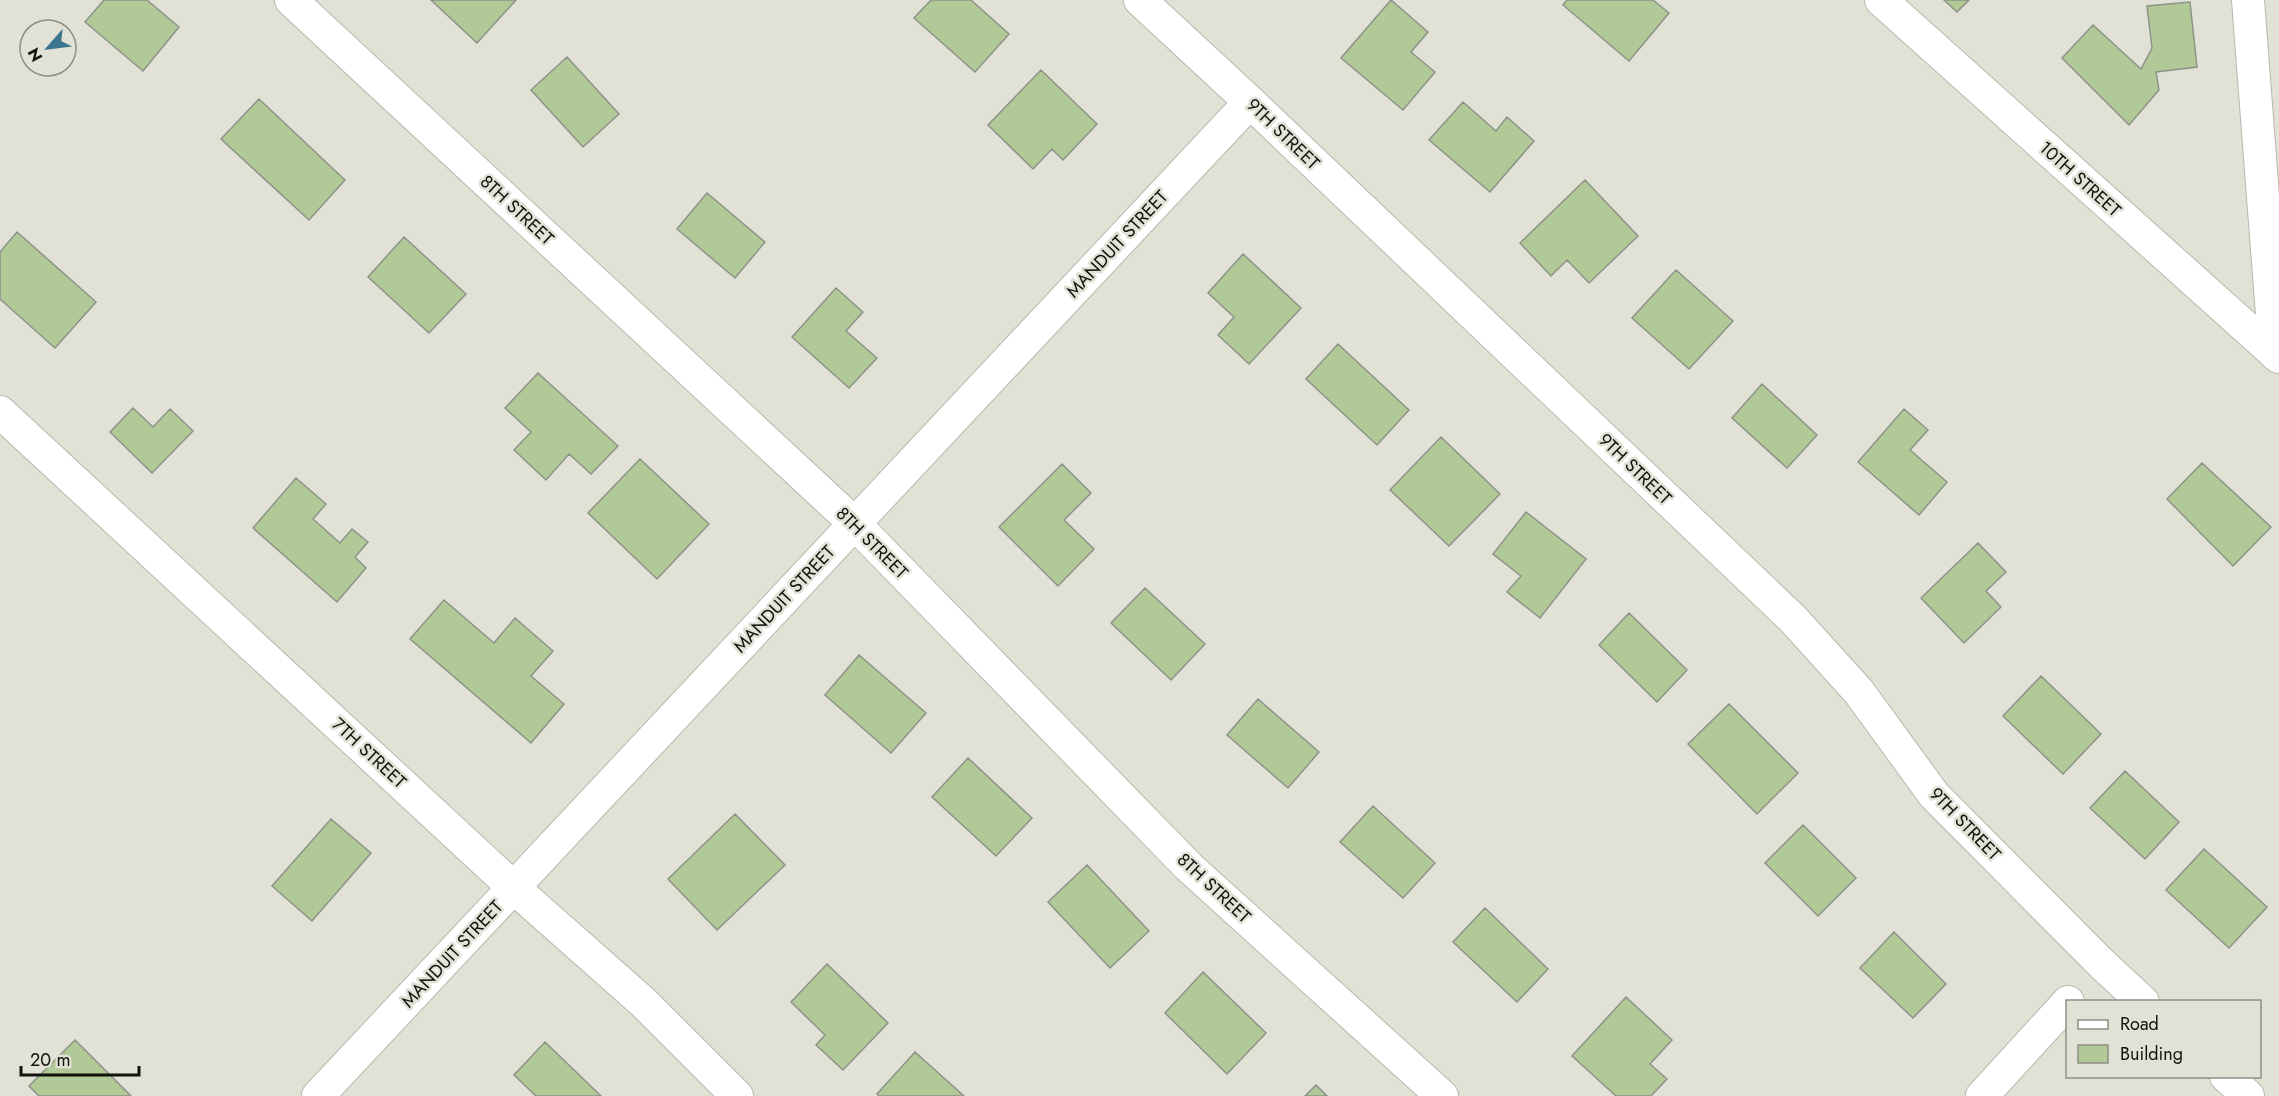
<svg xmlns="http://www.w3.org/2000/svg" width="2279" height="1096" font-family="Jost,sans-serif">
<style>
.building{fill:#b0c996;stroke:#8e938a;stroke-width:1.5}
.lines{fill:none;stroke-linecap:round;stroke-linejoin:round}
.minor-casing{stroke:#b8b8ae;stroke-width:34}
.minor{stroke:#fff;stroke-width:32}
.labels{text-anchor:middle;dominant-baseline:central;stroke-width:5;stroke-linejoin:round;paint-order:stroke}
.street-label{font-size:18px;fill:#11110d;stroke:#e1e1d6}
</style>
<rect width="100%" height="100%" fill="#e1e1d6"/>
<path class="building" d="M 104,0 L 147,0 L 179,27 L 143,71 L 85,22 Z
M 431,0 L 516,0 L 477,43 Z
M 931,0 L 971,0 L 1009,34 L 975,72 L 914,18 Z
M 1391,0 L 1428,32 L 1411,52 L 1435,72 L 1403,110 L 1341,58 Z
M 1567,0 L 1653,0 L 1669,13 L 1629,61 L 1563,5 Z
M 1944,0 L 1969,0 L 1957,12 Z
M 2190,2 L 2197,67 L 2156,72 L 2159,90 L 2129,125 L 2062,58 L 2093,25 L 2141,69 L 2152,48 L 2147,6 Z
M 567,57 L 619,114 L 583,147 L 531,90 Z
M 1041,70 L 1097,124 L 1063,160 L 1052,149 L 1033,169 L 988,125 Z
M 259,99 L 345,180 L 309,220 L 221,139 Z
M 1463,102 L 1496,131 L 1507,117 L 1534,141 L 1490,192 L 1429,140 Z
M 1585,180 L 1638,236 L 1589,283 L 1567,260 L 1551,276 L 1520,243 Z
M 707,193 L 765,242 L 735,278 L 677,229 Z
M 17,232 L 96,302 L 55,348 L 0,299 L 0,252 Z
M 404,237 L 466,294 L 429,333 L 368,277 Z
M 1243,254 L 1301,308 L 1249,364 L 1218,335 L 1234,317 L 1208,293 Z
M 1676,270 L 1733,321 L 1689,369 L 1632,318 Z
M 836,288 L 863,312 L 846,331 L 877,358 L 849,388 L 792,337 Z
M 1338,344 L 1409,410 L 1377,445 L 1306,379 Z
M 538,373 L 618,446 L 591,474 L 569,454 L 546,480 L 514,450 L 531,432 L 505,408 Z
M 1762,384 L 1817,435 L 1787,468 L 1732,418 Z
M 133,408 L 153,427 L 170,409 L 193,431 L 152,473 L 110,432 Z
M 1904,409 L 1928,430 L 1910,450 L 1947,482 L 1919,515 L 1858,462 Z
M 1441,437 L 1500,494 L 1449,546 L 1390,490 Z
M 640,459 L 709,524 L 657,579 L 588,513 Z
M 2202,463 L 2271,527 L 2233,566 L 2167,499 Z
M 1062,464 L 1091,493 L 1064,520 L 1094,549 L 1058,586 L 999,527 Z
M 296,478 L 326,504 L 313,519 L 340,543 L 352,529 L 368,542 L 355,557 L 366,568 L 337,602 L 253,528 Z
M 1526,512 L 1586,559 L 1540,618 L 1507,592 L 1521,576 L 1493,554 Z
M 1978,543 L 2006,572 L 1986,591 L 2001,607 L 1964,643 L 1921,598 Z
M 1145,588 L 1205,644 L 1171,680 L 1111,623 Z
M 444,600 L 494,643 L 515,618 L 553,651 L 531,676 L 564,704 L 531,743 L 410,639 Z
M 1629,613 L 1687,670 L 1657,702 L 1599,645 Z
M 859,655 L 926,713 L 891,753 L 825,695 Z
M 2041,676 L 2101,734 L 2063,774 L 2003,716 Z
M 1258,699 L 1319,752 L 1288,788 L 1227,735 Z
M 1729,704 L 1798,773 L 1757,814 L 1688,744 Z
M 968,758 L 1032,818 L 996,856 L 932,797 Z
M 2125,771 L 2179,822 L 2145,859 L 2090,808 Z
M 1373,806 L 1435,863 L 1403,898 L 1340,842 Z
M 735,814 L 785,865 L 717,930 L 668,879 Z
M 331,819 L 371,853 L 312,921 L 272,886 Z
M 1803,825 L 1856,878 L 1818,916 L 1765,863 Z
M 2204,849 L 2267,907 L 2229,948 L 2166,890 Z
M 1087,865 L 1149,931 L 1110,968 L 1048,902 Z
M 1485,908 L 1548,969 L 1517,1002 L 1453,942 Z
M 1894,932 L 1946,984 L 1913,1018 L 1860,968 Z
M 827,964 L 888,1023 L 843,1070 L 816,1045 L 825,1035 L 791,1002 Z
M 1203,972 L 1266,1033 L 1227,1074 L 1165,1013 Z
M 1626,997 L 1672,1040 L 1650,1064 L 1667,1079 L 1651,1096 L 1616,1096 L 1572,1056 Z
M 75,1040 L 131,1096 L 39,1096 L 29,1086 Z
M 545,1042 L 601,1096 L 536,1096 L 514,1075 Z
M 915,1052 L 964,1096 L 879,1096 L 877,1094 Z
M 1316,1085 L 1327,1096 L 1305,1096 Z"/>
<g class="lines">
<g class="minor-casing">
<path id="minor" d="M 291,0 L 854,523 L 1189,867 L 1442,1096
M 1140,0 L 1250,102 L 1793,619 L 1859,692 L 1934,795 L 2102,964 L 2143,1002
M 1881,0 L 2279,357
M 2248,0 L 2275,354
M 0,412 L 514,888 L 644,1003 L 737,1096
M 2226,1076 L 2248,1096
M 318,1096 L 1250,102
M 1982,1096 L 2068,1002"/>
</g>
<use href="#minor" class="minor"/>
</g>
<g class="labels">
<g class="street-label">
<text transform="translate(1283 134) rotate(44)">9TH STREET</text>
<text transform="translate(2080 179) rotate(42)">10TH STREET</text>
<text transform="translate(517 210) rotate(43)">8TH STREET</text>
<text transform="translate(1117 244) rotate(-47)">MANDUIT STREET</text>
<text transform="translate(1635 469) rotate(44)">9TH STREET</text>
<text transform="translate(872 543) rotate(45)">8TH STREET</text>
<text transform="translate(784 599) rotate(-47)">MANDUIT STREET</text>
<text transform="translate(369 753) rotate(43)">7TH STREET</text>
<text transform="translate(1965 824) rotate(46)">9TH STREET</text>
<text transform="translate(1214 888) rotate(43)">8TH STREET</text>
<text transform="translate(452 954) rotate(-47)">MANDUIT STREET</text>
</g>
</g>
<rect x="2066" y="1000" width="195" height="78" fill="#e1e1d6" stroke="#8e8e86" stroke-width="1.5"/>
<rect x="2078" y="1020" width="30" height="9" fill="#ffffff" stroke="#8e8e86" stroke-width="1.5"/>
<text x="2120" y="1030" font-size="18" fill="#11110d">Road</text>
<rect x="2078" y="1045" width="30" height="18" fill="#b0c996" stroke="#8e8e86" stroke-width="1.5"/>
<text x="2120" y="1060" font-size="18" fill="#11110d">Building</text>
<g transform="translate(48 48) rotate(242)"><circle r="28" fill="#e1e1d6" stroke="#8e8e86" stroke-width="1.5"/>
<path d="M0-4.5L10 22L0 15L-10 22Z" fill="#3b768e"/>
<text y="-9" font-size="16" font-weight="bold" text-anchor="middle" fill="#11110d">N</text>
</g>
<path d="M21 1066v9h118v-9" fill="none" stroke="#11110d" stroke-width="3"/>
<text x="30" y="1066" font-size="18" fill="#11110d" stroke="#e1e1d6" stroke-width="4.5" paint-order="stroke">20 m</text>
</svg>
